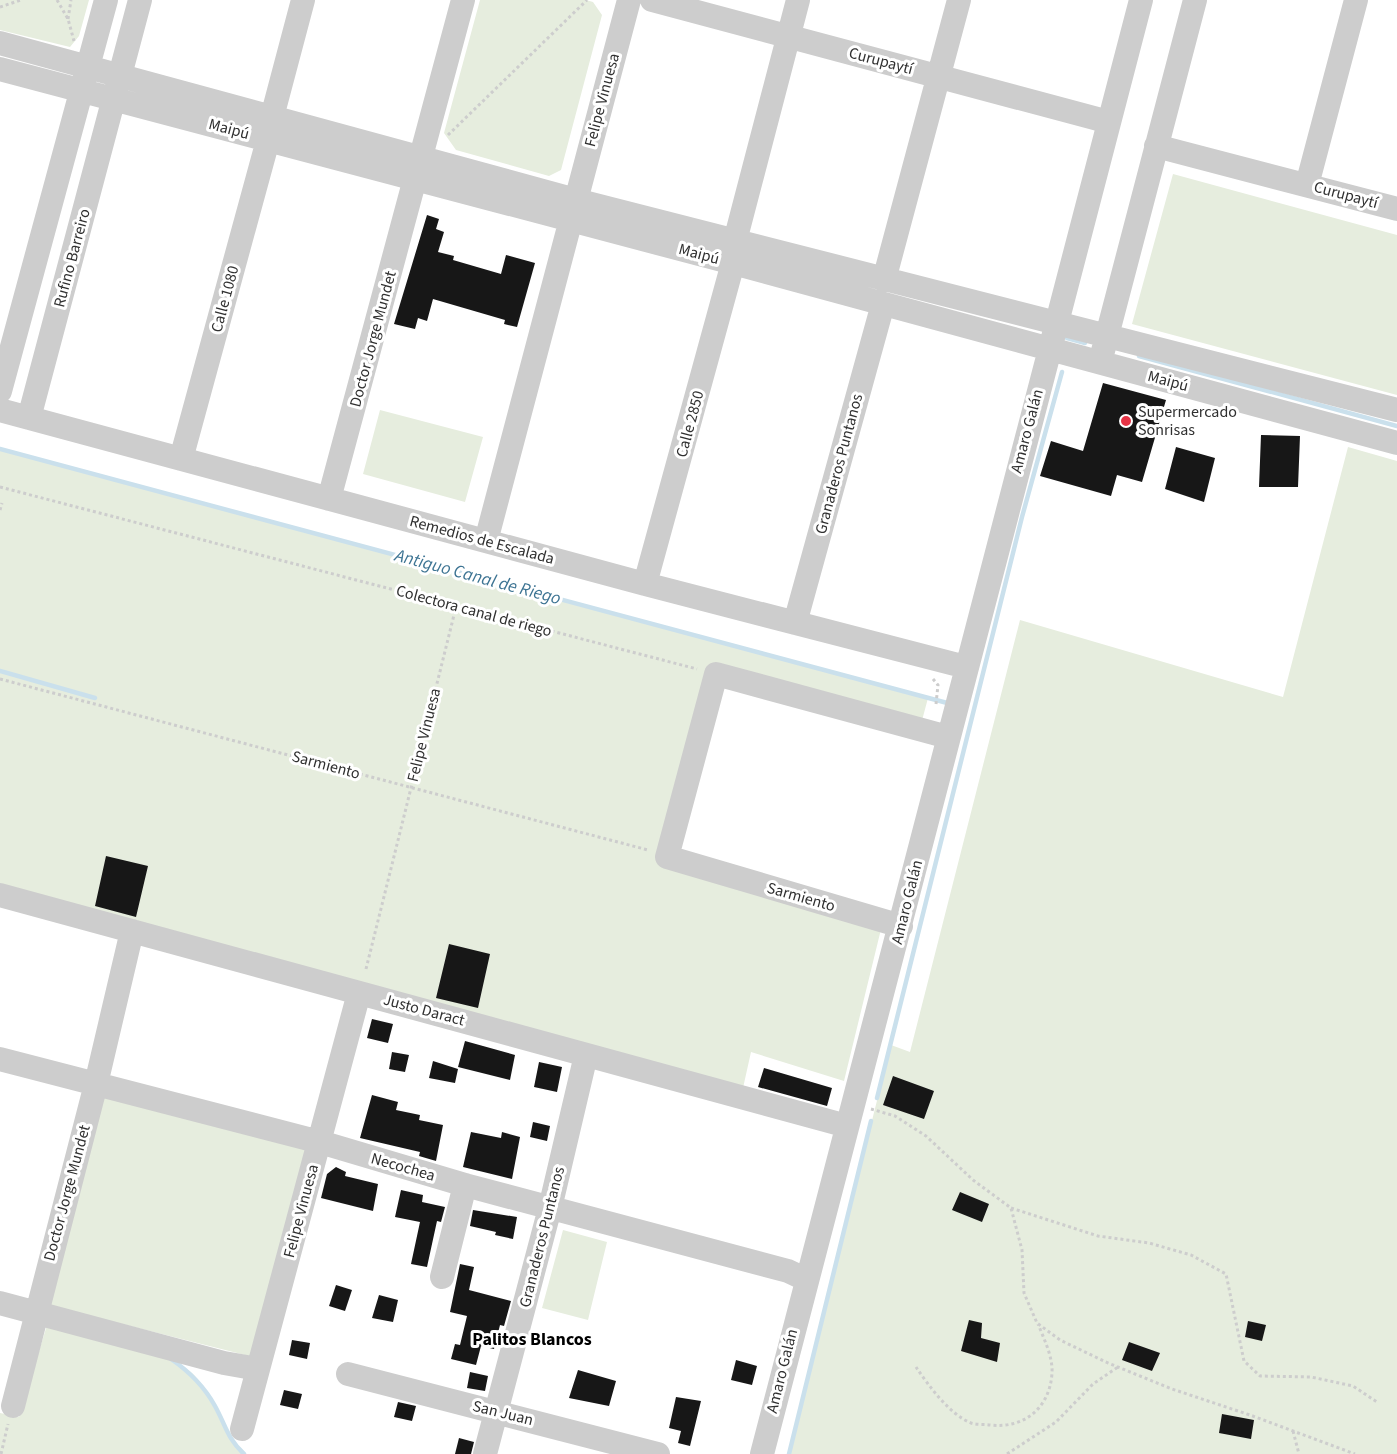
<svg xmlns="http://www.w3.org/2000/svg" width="1397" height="1454" font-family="'Source Sans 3',sans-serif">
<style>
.green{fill:#e6edde}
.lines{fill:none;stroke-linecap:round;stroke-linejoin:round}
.stream{stroke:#cae0ec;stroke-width:4.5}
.building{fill:#171717}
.path{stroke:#cdcdcd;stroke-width:3;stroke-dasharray:3 3;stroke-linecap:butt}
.minor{stroke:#cdcdcd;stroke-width:24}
.poi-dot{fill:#e63345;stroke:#fff;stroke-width:2}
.labels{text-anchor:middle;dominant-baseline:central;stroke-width:6;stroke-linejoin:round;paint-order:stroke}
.street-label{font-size:16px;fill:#303030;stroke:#fff}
.poi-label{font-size:16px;fill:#303030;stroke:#fff;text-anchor:start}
.water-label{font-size:18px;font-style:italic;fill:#3d7493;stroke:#fff}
.neighbourhood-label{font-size:18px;font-weight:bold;fill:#000;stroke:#fff}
</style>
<rect width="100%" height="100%" fill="#fff"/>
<path class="green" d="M 0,0 L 89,0 L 79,36 L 70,47 L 0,30 Z
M 480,0 L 586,0 L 593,2 L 602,15 L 561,170 L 549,176 L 456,150 L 444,133 Z
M 1173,174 L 1397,235 L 1397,395 L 1132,324 Z
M 380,410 L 483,437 L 465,502 L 363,474 Z
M 1348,447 L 1397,461 L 1397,1454 L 788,1454 L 891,1045 L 910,1052 L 1020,620 L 1283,697 Z
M 0,450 L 928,698 L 920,728 L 717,674 L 667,857 L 883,921 L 844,1081 L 751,1052 L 743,1088 L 0,885 Z
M 103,1093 L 313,1147 L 253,1357 L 47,1305 Z
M 563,1230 L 607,1242 L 588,1320 L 542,1308 Z
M 47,1325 C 80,1334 175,1352 195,1376 C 215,1401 221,1432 244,1454 L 0,1454 L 0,1413 L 19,1417 Z"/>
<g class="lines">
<path class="stream" d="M 1067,338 L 1085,343
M 1139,356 L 1397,426
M 0,449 L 951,704
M 0,671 L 95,698
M 877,1098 L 1022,517 L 1062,372
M 171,1359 C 190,1372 204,1386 215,1406 C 226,1426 227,1438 244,1454
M 789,1454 L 871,1121"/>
</g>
<path class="building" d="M 427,215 L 439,219 L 436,229 L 444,232 L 438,252 L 454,256 L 453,260 L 501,274 L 506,255 L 535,263 L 517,327 L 504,324 L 505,320 L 433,299 L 427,321 L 418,318 L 415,329 L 394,324 Z
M 1103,383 L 1166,400 L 1142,482 L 1117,475 L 1111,496 L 1040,476 L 1051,441 L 1083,451 Z
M 1261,435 L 1300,436 L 1298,487 L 1259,487 Z
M 1176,447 L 1215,458 L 1204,502 L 1165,489 Z
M 106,856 L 148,866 L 136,917 L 95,906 Z
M 449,944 L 490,954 L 478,1008 L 436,998 Z
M 372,1019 L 393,1024 L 388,1043 L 367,1038 Z
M 465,1041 L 515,1055 L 510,1080 L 458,1067 Z
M 392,1052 L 409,1055 L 405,1072 L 389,1069 Z
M 433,1061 L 458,1069 L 455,1083 L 429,1078 Z
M 539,1062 L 562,1067 L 557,1092 L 534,1087 Z
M 764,1068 L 832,1088 L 827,1106 L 758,1087 Z
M 893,1076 L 934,1091 L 924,1119 L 883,1105 Z
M 372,1095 L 398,1102 L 396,1110 L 420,1115 L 419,1120 L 443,1125 L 436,1161 L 419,1156 L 420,1152 L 360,1138 Z
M 533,1122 L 550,1126 L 547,1141 L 530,1137 Z
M 471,1132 L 501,1138 L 502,1132 L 520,1137 L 512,1179 L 463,1167 Z
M 336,1167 L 346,1172 L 345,1176 L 378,1184 L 373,1211 L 321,1198 L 327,1174 Z
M 401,1190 L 423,1195 L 422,1202 L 445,1207 L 441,1222 L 437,1221 L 427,1267 L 411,1264 L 420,1222 L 395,1217 Z
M 960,1192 L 989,1204 L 982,1222 L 952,1210 Z
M 473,1210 L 517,1217 L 513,1239 L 495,1235 L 496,1232 L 470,1226 Z
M 460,1264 L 474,1267 L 469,1290 L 511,1301 L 504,1326 L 500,1325 L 494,1349 L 481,1346 L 476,1365 L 451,1359 L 455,1344 L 460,1345 L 467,1316 L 450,1312 Z
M 336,1285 L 352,1290 L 345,1311 L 329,1306 Z
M 379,1295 L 398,1300 L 393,1322 L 372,1318 Z
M 969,1320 L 982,1323 L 981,1338 L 1000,1343 L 997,1362 L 961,1351 Z
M 1248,1321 L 1266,1325 L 1262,1341 L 1245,1337 Z
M 292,1340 L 310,1343 L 307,1359 L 289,1355 Z
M 1129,1342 L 1160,1353 L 1152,1371 L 1122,1360 Z
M 736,1360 L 757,1366 L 752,1385 L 731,1380 Z
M 578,1370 L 616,1381 L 609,1406 L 569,1398 Z
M 470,1372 L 488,1376 L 485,1391 L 467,1388 Z
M 284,1390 L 302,1394 L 298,1409 L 280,1405 Z
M 676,1397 L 701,1401 L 690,1446 L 678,1443 L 681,1431 L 669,1428 Z
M 398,1402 L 416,1406 L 412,1421 L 394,1417 Z
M 1222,1414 L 1254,1420 L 1251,1439 L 1219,1433 Z
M 459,1438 L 474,1442 L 471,1454 L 455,1454 Z"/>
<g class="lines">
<path class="path" d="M 57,0 L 68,19 L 74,41
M 0,7 L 21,0
M 68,19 L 71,0
M 448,135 L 587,0
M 0,487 L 697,669
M 0,510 L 2,503
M 0,679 L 648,850
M 933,679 L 938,685 L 936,704
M 366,969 L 456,607
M 871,1109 L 895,1116 L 926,1136 L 973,1180 L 1011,1208 L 1022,1250 L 1024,1293 L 1037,1323 L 1060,1340 L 1108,1363 L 1172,1389 L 1250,1415 L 1355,1454
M 1011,1208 L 1098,1236 L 1149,1243 L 1191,1255 L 1226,1274 L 1244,1361 L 1260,1376 L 1311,1377 L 1353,1386 L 1377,1402
M 916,1367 C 929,1386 949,1414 971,1423 C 977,1425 984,1424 990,1425 C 1024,1429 1050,1408 1052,1373 C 1053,1357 1044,1339 1038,1324
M 1293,1431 L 1299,1454
M 1,1454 L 8,1424
M 1007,1454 L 1056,1422 L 1093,1384 L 1118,1367"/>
<path class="minor" d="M 652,0 L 1109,122
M 0,43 L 576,200 L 1397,410
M 0,69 L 733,263 L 1397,443
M 272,117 L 303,0
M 1156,146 L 1397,209
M 1307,185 L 1356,0
M 735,241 L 798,0
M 884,280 L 959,0
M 1103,351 L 1195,0
M 0,391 L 106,0
M 0,410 L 645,584 L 966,667
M 29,418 L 140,0
M 181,459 L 268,140
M 329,499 L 463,0
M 486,541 L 629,0
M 645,584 L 733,263
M 795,623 L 883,304
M 0,895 L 847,1126
M 901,926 L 667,857 L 716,674 L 948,737
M 0,1059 L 320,1142 L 465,1185 L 788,1271 L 805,1279
M 442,1277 L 465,1185
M 0,1303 L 224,1363 L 258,1369
M 348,1374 L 658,1454
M 13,1406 L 96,1084 L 132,931
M 242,1429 L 359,993
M 485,1454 L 550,1208 L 586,1055
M 762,1454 L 1141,0"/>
</g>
<circle class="poi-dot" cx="1126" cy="421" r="6"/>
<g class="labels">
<g class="street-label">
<text transform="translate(881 61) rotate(15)">Curupaytí</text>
<text transform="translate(602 100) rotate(-75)">Felipe Vinuesa</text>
<text transform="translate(229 129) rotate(15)">Maipú</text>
<text transform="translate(1346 195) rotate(15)">Curupaytí</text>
<text transform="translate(699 254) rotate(15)">Maipú</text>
<text transform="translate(72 258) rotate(-75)">Rufino Barreiro</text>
<text transform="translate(225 299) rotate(-75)">Calle 1080</text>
<text transform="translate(373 339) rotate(-75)">Doctor Jorge Mundet</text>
<text transform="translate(1168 381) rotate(15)">Maipú</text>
<text transform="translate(690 424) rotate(-75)">Calle 2850</text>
<text transform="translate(1027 431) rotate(-75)">Amaro Galán</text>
<text transform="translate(839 464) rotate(-75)">Granaderos Puntanos</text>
<text transform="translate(482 540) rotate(15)">Remedios de Escalada</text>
<text transform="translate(474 611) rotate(15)">Colectora canal de riego</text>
<text transform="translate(424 735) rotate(-76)">Felipe Vinuesa</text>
<text transform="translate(326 765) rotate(15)">Sarmiento</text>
<text transform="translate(801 897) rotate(16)">Sarmiento</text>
<text transform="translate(907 902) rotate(-76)">Amaro Galán</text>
<text transform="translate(424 1010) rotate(15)">Justo Daract</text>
<text transform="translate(403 1167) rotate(16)">Necochea</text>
<text transform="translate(67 1193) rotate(-75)">Doctor Jorge Mundet</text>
<text transform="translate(301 1211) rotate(-75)">Felipe Vinuesa</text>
<text transform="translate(542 1237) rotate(-76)">Granaderos Puntanos</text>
<text transform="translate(782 1371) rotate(-76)">Amaro Galán</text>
<text transform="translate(503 1413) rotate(14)">San Juan</text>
</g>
<g class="poi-label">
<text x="1138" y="412">Supermercado<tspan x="1138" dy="18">Sonrisas</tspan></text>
</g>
<g class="water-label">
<text transform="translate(478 577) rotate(15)">Antiguo Canal de Riego</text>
</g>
<g class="neighbourhood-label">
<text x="532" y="1339">Palitos Blancos</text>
</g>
</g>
</svg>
